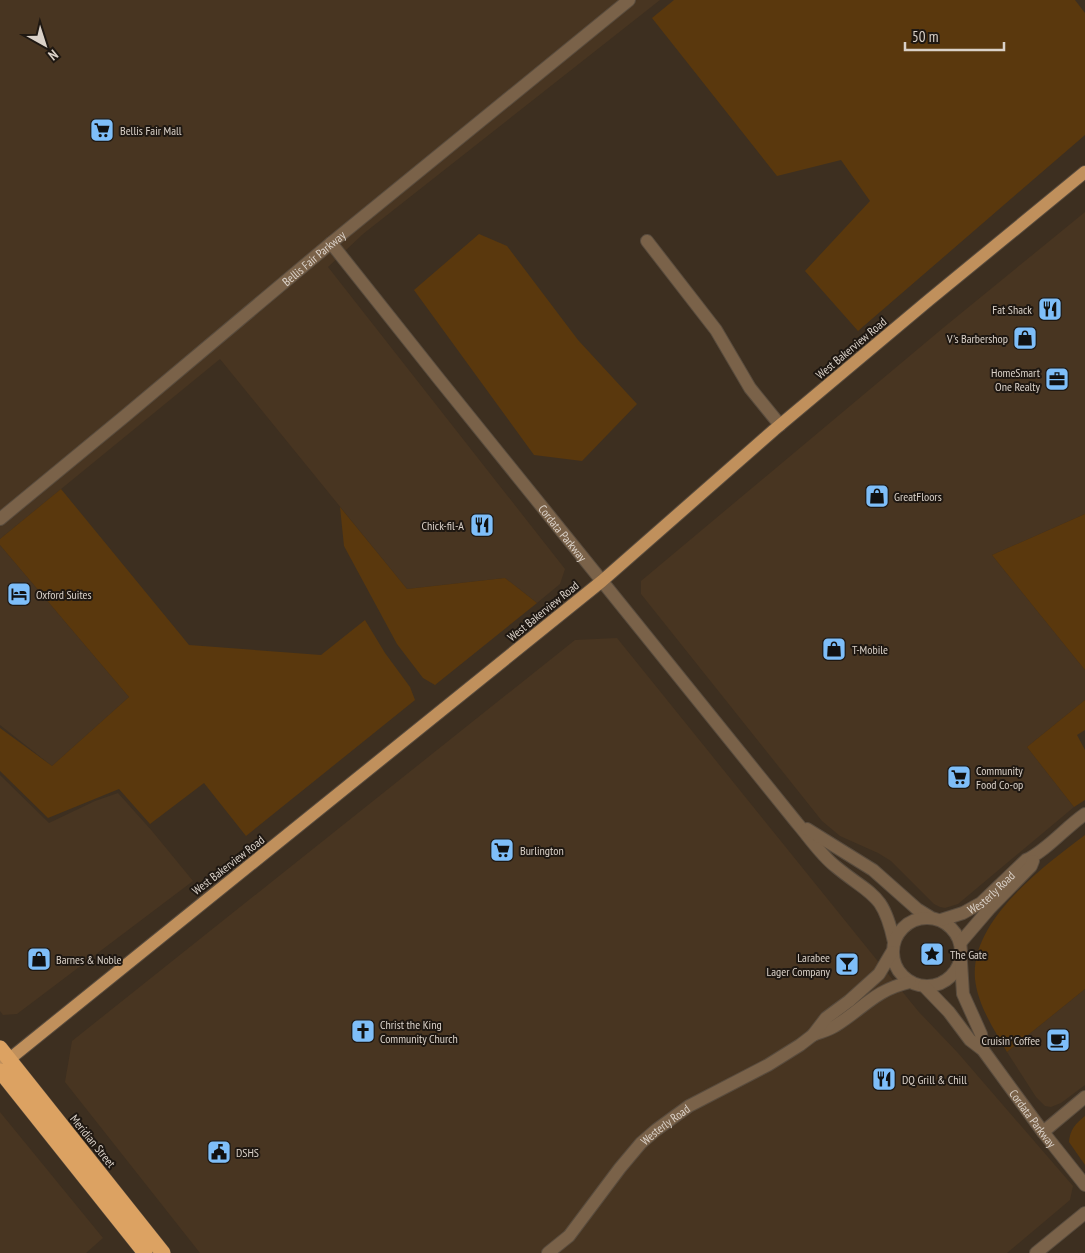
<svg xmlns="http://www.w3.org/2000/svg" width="1085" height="1253" font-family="'PT Sans Narrow',sans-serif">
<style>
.built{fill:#483521}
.green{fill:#5a380d}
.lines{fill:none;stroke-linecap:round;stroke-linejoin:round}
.minor-casing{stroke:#594c3e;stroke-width:14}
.major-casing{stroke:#594c3e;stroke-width:14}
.highway-casing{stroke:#594c3e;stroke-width:16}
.minor{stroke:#7a6249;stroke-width:12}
.major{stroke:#c0905c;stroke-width:12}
.highway{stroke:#dca262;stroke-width:15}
.labels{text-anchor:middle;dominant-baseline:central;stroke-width:4;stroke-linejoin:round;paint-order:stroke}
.poi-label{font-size:12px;fill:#dad1c8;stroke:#1f1812;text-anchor:start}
.street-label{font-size:12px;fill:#dad1c8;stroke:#1f1812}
</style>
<rect width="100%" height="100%" fill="#3d2f20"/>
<path class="built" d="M 0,0 L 660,0 L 363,234 L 328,267 L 565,569 L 560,584 L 537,603 L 505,578 L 407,589 L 220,359 L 0,539 Z
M 1085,212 L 1085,514 L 992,555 L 1085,670 L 1085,700 L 1027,747 L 1074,807 L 958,904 L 945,908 L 940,907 L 934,904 L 891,861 L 878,853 L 840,836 L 822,821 L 641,594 L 641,581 L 943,328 Z
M 0,545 L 129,697 L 52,766 L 0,725 Z
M 617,638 L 918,1011 L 958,1053 L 1073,1186 L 1070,1200 L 1007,1253 L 200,1253 L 65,1082 L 72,1041 L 575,640 Z
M 0,775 L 49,823 L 95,801 L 118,793 L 152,831 L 193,881 L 17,1014 L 3,1015 L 0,1011 Z
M 1085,989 L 1085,1085 L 1061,1103 L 1051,1107 L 1045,1106 L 1036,1097 L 1007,1052 Z
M 0,1112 L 103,1238 L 86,1253 L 0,1253 Z"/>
<path class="green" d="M 674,0 L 1075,0 L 1085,13 L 1085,135 L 858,331 L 805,271 L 870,201 L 841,160 L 777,176 L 652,18 Z
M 479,234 L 507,246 L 578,340 L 637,404 L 582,461 L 534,455 L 414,290 Z
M 61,489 L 189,645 L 321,655 L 365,620 L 385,653 L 410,687 L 415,700 L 246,836 L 204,783 L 150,824 L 119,789 L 48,818 L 0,771 L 0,728 L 52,766 L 129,697 L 0,545 L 0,539 Z
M 340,507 L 407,589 L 505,578 L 537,603 L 435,685 L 423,678 L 397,644 L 344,546 Z
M 1085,514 L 1085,670 L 992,555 Z
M 1085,700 L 1085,730 L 1077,735 L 1085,750 L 1085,800 L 1074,807 L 1027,747 Z
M 1085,835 L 1085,989 L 1007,1052 C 994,1029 978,1006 975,979 C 970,920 1044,866 1085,835 Z
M 1085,1116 L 1085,1165 L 1069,1142 C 1070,1130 1075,1124 1085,1116 Z"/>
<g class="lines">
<g class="minor-casing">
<g id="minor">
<path d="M 647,241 L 716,330 L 750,388 L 780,425"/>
<path id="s1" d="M 331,243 L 439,379 L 797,823 C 809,837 821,855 835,866 C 871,896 883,891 894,942"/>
<path id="s2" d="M 0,519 L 125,416 L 331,243 L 629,0"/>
<path d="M 807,829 L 873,870 L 917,909 L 930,917"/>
<circle cx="927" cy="952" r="34"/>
<path id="s3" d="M 941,920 L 963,913 L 981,903 L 1026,860 C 1046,851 1066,827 1085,814"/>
<path d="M 960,943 L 990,908 L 1031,866 L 1033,861"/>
<path d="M 961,962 L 963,994 L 981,1034 L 983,1050"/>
<path id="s4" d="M 924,986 L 949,1012 L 970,1040 L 983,1050 L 1043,1132 L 1085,1185"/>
<path d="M 813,1035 C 820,1032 829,1030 835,1026 C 864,1008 875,990 910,982"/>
<path d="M 1043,1132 L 1085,1097"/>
<path id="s5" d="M 548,1253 L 569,1236 L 620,1168 L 641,1143 L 656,1130 L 689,1106 L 768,1065 L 800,1045 L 813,1035 L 826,1018 L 849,1001 L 879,974 L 892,952"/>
<path d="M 1036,1253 L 1085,1213"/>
</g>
</g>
<g class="major-casing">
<path id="major" d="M 2,1065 L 602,581 L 774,430 L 929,300 L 1085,172"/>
</g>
<g class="highway-casing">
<path id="highway" d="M 0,1048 L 163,1253
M 0,1071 L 145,1253"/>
</g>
<use href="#minor" class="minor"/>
<use href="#major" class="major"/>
<use href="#highway" class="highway"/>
</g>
<defs>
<g id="supermarket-square" transform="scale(1.25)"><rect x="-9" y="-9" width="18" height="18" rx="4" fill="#7ebef9" stroke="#1f1812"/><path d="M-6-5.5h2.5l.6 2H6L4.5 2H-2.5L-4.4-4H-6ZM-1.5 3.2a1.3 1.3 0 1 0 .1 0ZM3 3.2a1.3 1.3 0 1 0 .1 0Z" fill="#111"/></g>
<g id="restaurant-square" transform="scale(1.25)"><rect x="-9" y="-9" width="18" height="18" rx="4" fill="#7ebef9" stroke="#1f1812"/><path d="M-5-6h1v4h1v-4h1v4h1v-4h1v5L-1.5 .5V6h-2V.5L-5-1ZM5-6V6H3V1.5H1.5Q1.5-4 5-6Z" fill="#111"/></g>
<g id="shop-square" transform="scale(1.25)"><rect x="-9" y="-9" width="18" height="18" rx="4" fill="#7ebef9" stroke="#1f1812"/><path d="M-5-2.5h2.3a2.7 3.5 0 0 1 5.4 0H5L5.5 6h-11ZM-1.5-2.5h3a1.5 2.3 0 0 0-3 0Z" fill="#111"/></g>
<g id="office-square" transform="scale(1.25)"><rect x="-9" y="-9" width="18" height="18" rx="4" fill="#7ebef9" stroke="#1f1812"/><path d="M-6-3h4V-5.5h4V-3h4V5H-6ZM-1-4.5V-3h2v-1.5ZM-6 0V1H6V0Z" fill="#111"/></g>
<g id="hotel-square" transform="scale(1.25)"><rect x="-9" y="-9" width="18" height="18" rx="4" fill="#7ebef9" stroke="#1f1812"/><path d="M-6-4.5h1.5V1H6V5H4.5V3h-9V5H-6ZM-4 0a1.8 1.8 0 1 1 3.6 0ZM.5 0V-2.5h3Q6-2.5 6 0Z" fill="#111"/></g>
<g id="sight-square" transform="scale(1.25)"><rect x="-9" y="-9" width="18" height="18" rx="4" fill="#7ebef9" stroke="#1f1812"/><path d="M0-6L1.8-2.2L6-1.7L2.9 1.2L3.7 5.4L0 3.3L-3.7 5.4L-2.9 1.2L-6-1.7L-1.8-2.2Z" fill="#111"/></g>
<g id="bar-square" transform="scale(1.25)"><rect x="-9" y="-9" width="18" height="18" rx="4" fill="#7ebef9" stroke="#1f1812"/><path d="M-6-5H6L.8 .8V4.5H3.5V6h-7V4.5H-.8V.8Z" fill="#111"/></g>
<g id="church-square" transform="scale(1.25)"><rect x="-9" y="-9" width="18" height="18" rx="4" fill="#7ebef9" stroke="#1f1812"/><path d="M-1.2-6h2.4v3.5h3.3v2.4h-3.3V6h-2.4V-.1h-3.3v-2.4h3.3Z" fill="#111"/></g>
<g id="cafe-square" transform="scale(1.25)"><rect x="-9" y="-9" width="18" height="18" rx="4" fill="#7ebef9" stroke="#1f1812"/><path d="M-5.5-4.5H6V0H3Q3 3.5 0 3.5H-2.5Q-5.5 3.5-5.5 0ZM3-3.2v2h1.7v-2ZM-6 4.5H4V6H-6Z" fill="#111"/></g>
<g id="civic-square" transform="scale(1.25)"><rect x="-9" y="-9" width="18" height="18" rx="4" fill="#7ebef9" stroke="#1f1812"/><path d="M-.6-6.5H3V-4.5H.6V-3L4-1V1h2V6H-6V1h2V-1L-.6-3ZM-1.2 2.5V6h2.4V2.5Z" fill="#111"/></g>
</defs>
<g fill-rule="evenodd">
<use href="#supermarket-square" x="102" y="130"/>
<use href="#restaurant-square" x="1050" y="309"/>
<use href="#shop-square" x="1025" y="338"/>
<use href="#office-square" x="1057" y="379"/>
<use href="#shop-square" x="877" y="496"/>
<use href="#restaurant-square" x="482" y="525"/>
<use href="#hotel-square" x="19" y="594"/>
<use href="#shop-square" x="834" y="649"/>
<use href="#supermarket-square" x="959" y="777"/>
<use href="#supermarket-square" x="502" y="850"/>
<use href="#sight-square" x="932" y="954"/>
<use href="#shop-square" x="39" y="959"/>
<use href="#bar-square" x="847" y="964"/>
<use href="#church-square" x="363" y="1031"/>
<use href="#cafe-square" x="1058" y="1040"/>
<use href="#restaurant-square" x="884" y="1079"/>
<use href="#civic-square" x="219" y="1152"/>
</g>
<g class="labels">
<g class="poi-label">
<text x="120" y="130">Bellis Fair Mall</text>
<text x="1032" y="309" text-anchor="end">Fat Shack</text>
<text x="1008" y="338" text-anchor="end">V's Barbershop</text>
<text x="1040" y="372" text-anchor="end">HomeSmart<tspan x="1040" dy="14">One Realty</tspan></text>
<text x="894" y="496">GreatFloors</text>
<text x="464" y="525" text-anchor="end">Chick-fil-A</text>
<text x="36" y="594">Oxford Suites</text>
<text x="852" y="649">T-Mobile</text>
<text x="976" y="770">Community<tspan x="976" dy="14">Food Co-op</tspan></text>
<text x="520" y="850">Burlington</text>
<text x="950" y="954">The Gate</text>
<text x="830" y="957" text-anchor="end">Larabee<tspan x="830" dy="14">Lager Company</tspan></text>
<text x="56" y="959">Barnes &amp; Noble</text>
<text x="380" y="1024">Christ the King<tspan x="380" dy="14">Community Church</tspan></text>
<text x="1040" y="1040" text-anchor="end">Cruisin' Coffee</text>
<text x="902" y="1079">DQ Grill &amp; Chill</text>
<text x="236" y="1152">DSHS</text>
</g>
<g class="street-label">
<text stroke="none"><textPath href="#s2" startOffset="408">Bellis Fair Parkway</textPath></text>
<text transform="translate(851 348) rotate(-40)">West Bakerview Road</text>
<text stroke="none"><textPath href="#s1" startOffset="371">Cordata Parkway</textPath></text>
<text transform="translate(543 611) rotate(-39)">West Bakerview Road</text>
<text transform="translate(228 865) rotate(-38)">West Bakerview Road</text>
<text stroke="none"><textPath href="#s3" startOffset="58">Westerly Road</textPath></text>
<text stroke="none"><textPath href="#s4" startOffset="172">Cordata Parkway</textPath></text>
<text stroke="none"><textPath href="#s5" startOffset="175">Westerly Road</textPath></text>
<text transform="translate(93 1141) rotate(51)">Meridian Street</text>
</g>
</g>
<g transform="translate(45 45) rotate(141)" stroke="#1f1812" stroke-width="4" paint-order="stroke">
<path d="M0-4L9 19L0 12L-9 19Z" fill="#dad1c8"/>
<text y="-8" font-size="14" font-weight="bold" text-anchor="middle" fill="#dad1c8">N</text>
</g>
<path d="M905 42v8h99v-8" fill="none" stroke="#dad1c8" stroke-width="2.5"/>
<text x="912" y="42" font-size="15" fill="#dad1c8" stroke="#1f1812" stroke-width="4" paint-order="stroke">50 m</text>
</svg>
